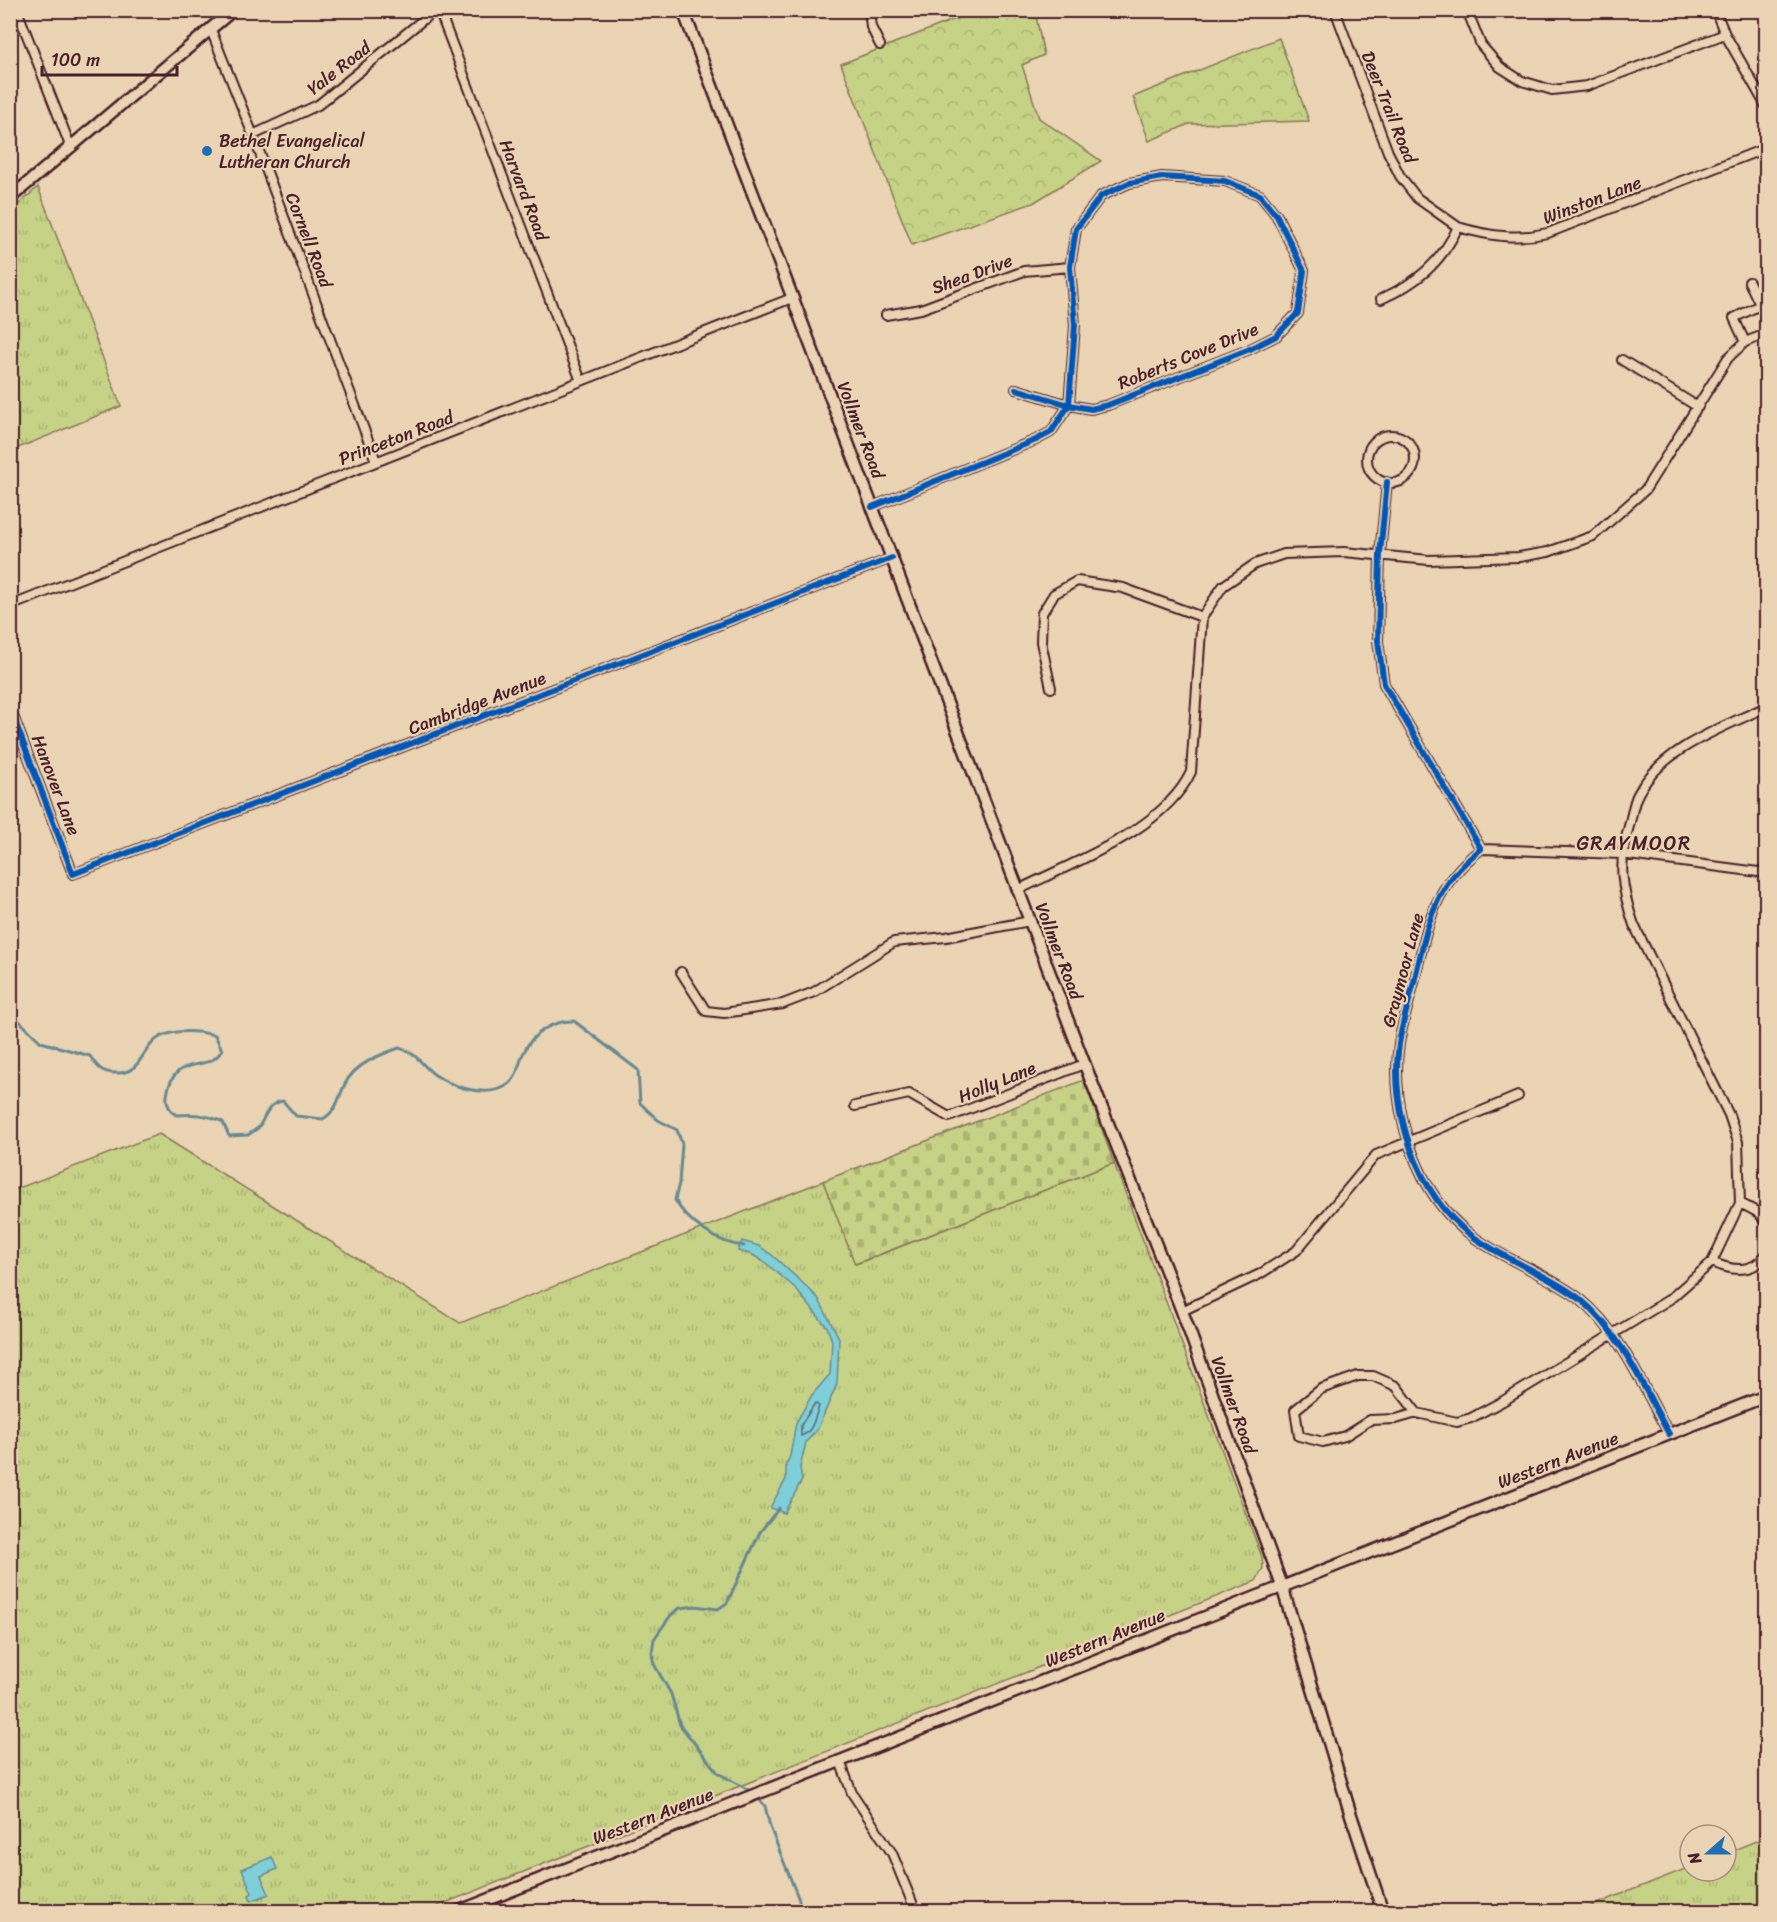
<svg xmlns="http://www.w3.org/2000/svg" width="1777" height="1922" font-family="Sriracha,sans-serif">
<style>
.grass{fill:url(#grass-tufts);stroke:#887858;stroke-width:1.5}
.forest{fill:url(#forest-crowns);stroke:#887858;stroke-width:1.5}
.cemetery{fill:url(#cemetery-stones);stroke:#887858;stroke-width:1.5}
.water{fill:#7ecfd7;stroke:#698992;stroke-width:1.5}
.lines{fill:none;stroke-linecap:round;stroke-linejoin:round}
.shore{stroke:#5f6570;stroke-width:1.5}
.stream{stroke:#698992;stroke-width:3}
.street-casing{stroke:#4a1f2b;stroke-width:12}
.secondary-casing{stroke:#4a1f2b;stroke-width:15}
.street{stroke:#ead4b3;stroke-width:8}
.secondary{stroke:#ead4b3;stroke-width:10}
.cycleway-casing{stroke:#ead4b3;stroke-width:10}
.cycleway{stroke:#0057b8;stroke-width:6}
.poi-dot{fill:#1f6fb2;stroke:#ead4b3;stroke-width:2}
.labels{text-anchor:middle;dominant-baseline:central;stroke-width:4.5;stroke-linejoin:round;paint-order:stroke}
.street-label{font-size:18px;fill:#4a1f2b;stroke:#ead4b3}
.poi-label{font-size:18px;fill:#4a1f2b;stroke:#ead4b3;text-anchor:start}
.neighbourhood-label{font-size:20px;letter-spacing:1.5px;fill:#4a1f2b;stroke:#ead4b3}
</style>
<defs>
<pattern id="grass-tufts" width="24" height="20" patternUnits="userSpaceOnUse" patternTransform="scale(1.5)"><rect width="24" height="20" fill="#c6d286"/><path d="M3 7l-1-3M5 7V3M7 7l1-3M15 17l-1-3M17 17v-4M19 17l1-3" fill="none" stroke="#acb474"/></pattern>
<pattern id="forest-crowns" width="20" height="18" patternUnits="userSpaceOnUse" patternTransform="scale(1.5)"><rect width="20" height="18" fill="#c6d286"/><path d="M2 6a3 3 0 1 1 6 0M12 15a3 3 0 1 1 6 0" fill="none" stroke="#acb474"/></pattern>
<pattern id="cemetery-stones" width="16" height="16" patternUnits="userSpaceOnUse" patternTransform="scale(1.5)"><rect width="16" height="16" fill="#c6d286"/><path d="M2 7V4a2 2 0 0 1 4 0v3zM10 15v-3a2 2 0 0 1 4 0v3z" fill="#acb474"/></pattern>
</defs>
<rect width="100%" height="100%" fill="#ead4b3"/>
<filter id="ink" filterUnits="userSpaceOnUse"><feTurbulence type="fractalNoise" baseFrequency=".0167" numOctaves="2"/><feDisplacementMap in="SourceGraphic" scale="12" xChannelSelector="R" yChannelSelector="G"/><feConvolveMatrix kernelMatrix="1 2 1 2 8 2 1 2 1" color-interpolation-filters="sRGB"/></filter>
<g filter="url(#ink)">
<path class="grass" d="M 38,187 L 121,406 L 11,451 L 11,211 Z
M 159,1134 L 460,1323 L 823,1181 L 856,1264 L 1114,1163 L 1262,1557 L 1263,1568 L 1256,1581 L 425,1911 L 11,1912 L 11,1191 Z
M 1766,1837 L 1766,1911 L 1579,1911 L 1690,1867 L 1690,1871 L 1726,1871 L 1726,1853 Z"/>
<path class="forest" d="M 976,11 L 1035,11 L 1044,55 L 1022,65 L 1039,118 L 1101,161 L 1033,203 L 912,245 L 841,64 Z
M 1279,38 L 1309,121 L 1189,124 L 1149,141 L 1133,97 Z"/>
<path class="cemetery" d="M 1084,1080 L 1114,1163 L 855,1264 L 823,1181 Z"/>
<path class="water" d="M 742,1241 L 759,1246 L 772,1255 L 807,1287 L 818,1298 L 839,1338 L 837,1384 L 818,1428 L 806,1442 L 800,1468 L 802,1480 L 784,1513 L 771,1508 L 771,1506 L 786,1479 L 786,1465 L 790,1456 L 796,1423 L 812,1395 L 830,1374 L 832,1341 L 827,1327 L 794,1287 L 767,1264 L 753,1255 L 738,1251 Z
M 272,1857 L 277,1869 L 261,1876 L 269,1894 L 251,1901 L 249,1895 L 252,1893 L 242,1869 Z"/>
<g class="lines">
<path class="shore" d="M 815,1403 L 819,1406 C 815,1417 813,1432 801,1436 L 801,1425 Z"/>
<path class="stream" d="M 10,1012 L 41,1042 L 90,1056 C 97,1067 102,1073 115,1073 C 142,1075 141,1047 160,1037 C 175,1029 198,1031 215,1035 L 222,1050 C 208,1075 174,1051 167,1095 C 166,1104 169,1110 176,1115 C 195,1114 206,1114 223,1122 L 229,1136 L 248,1135 L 258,1128 C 266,1117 267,1103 283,1101 L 296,1116 L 323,1119 C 338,1110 338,1098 345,1084 C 355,1064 379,1055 399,1048 C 417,1052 422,1066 435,1075 C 453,1087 486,1098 506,1086 C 518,1079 518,1065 523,1054 C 532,1033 553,1020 574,1021 L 638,1070 L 640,1103 L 658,1120 L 677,1130 L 682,1144 L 679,1183 L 675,1200 C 687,1222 718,1244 744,1246
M 752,1792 L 718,1773 L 680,1725 L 671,1694 L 654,1664 L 652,1653 L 654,1639 L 671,1615 L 680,1608 L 695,1606 L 718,1609 L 727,1603 L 760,1532 L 779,1508
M 757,1797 L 765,1806 L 770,1827 L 799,1900 L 800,1912"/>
<g class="street-casing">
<path id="street" d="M 17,10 L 71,148
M 439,10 L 581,381
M 869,10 L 871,27 L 880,45
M 1335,10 L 1388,152 L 1400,176 L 1417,198 L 1458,227
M 1467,10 L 1481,45 L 1500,67 L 1522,81 L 1552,90 L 1587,86 L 1725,34
M 1715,10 L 1725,34 L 1766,106
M 211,30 L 253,135 L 376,461
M 253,135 L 318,105 L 435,10
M 1749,282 L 1766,317
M 1381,299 C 1417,283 1441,263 1458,227 C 1489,236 1516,240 1548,233 L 1766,148
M 886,315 L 921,309 L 1024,271 L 1070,267
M 1745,342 L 1734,318 L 1760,305
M 1622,360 L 1698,407
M1367 459a24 24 0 1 1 48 0a24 24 0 1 1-48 0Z
M 1387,482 L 1380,554 L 1378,641 L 1384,684 L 1481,849 C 1432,887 1428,925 1414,982 C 1409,1002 1402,1023 1399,1044 C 1389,1109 1417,1195 1471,1235 C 1504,1260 1546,1273 1580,1299 C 1621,1332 1644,1389 1669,1434
M 872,507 L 1036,440 L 1051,432 L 1069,405 L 1091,409 L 1108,405 L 1250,349 L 1276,336 L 1298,313 L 1304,271 L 1277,216 L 1260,195 L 1225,181 L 1162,177 L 1129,183 L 1101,196 L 1076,229 L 1070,267 L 1075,325 L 1069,405 L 1016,389
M 10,606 L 792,298
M 1051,688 L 1041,642 L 1042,613 L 1054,594 L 1077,581 L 1123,588 L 1202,617 L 1223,586 L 1255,564 L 1284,554 L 1344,552 L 1429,560 L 1519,557 L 1548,552 L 1593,536 L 1645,490 L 1728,358 L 1745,342 L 1766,334
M 1766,707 C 1722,728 1662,748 1638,794 C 1633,803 1632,816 1629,826 C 1618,864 1621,887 1634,925 L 1729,1115 L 1738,1142 L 1740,1203 L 1759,1213 L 1766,1223
M 10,708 L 73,874 L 892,558
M 1481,849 L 1621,854 L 1766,873
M 1018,890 C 1073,862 1164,830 1191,772 L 1202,617
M 681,972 L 706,1011 L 724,1013 L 783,1004 L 814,992 L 894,942 L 946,937 L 1030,921
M 855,1106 L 909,1094 L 949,1117 L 1084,1064
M 1712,1262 C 1731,1271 1754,1274 1766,1254
M 1182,1311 L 1260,1274 L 1296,1251 L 1376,1155 L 1518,1096
M 1417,1413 L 1396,1419 L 1370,1420 L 1345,1436 L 1323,1442 L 1299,1436 L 1295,1410 L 1321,1389 L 1358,1376 L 1373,1376 L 1396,1386 L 1417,1413 L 1457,1422 L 1471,1418 L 1503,1401 L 1670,1299 L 1712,1262 L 1740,1203
M 840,1761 L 852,1793 L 892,1853 L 916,1912"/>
</g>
<g class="secondary-casing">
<path id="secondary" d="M 683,10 L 1081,1055 L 1182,1311 L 1282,1586 L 1350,1812 L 1383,1912
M 10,198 L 233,10
M 457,1912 L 1766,1396"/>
</g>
<use href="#street" class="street"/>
<use href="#secondary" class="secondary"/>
<g class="cycleway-casing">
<path id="cycleway" d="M 1387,482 L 1380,554 L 1378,641 L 1384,684 L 1481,849 C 1432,887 1428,925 1414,982 C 1409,1002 1402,1023 1399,1044 C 1389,1109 1417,1195 1471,1235 C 1504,1260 1546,1273 1580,1299 C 1621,1332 1644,1389 1669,1434
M 872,507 L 1036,440 L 1051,432 L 1069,405 L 1091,409 L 1108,405 L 1250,349 L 1276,336 L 1298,313 L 1304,271 L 1277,216 L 1260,195 L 1225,181 L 1162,177 L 1129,183 L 1101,196 L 1076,229 L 1070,267 L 1075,325 L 1069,405 L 1016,389
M 10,708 L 73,874 L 892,558"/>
</g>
<use href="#cycleway" class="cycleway"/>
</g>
</g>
<circle class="poi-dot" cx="207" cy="151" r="6"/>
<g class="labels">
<g class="street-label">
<text transform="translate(339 68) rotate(-38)">Yale Road</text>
<text transform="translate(1389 107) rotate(68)">Deer Trail Road</text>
<text transform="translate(524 190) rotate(69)">Harvard Road</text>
<text transform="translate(1592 200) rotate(-21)">Winston Lane</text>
<text transform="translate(309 240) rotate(69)">Cornell Road</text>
<text transform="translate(972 274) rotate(-20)">Shea Drive</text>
<text transform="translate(1188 356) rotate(-22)">Roberts Cove Drive</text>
<text transform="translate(861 430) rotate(69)">Vollmer Road</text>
<text transform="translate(396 438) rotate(-21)">Princeton Road</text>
<text transform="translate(477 703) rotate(-21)">Cambridge Avenue</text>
<text transform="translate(56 785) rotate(69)">Hanover Lane</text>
<text transform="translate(1059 951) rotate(69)">Vollmer Road</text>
<text transform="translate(1403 970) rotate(-75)">Graymoor Lane</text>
<text transform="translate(997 1082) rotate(-22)">Holly Lane</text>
<text transform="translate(1234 1405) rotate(70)">Vollmer Road</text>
<text transform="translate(1558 1460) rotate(-21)">Western Avenue</text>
<text transform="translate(1105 1638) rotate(-22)">Western Avenue</text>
<text transform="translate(653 1816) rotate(-21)">Western Avenue</text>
</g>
<g class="poi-label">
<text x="219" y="141">Bethel Evangelical<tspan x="219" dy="21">Lutheran Church</tspan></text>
</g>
<g class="neighbourhood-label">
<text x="1634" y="843">GRAYMOOR</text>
</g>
</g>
<rect width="1777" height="1922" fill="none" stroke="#ead4b3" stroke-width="36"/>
<rect x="18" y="18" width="1741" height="1886" fill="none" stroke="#4a1f2b" stroke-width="2" filter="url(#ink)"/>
<g transform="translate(1708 1853) rotate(249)"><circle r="28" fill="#ead4b3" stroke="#aa8c7d" stroke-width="1.5"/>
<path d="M0-4.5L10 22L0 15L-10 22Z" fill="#1f6fb2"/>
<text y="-9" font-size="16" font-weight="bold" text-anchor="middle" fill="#4a1f2b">N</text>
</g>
<path d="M42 66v9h135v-9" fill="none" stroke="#4a1f2b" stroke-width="3"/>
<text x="51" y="66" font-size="18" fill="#4a1f2b" stroke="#ead4b3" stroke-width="4.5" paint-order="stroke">100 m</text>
</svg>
